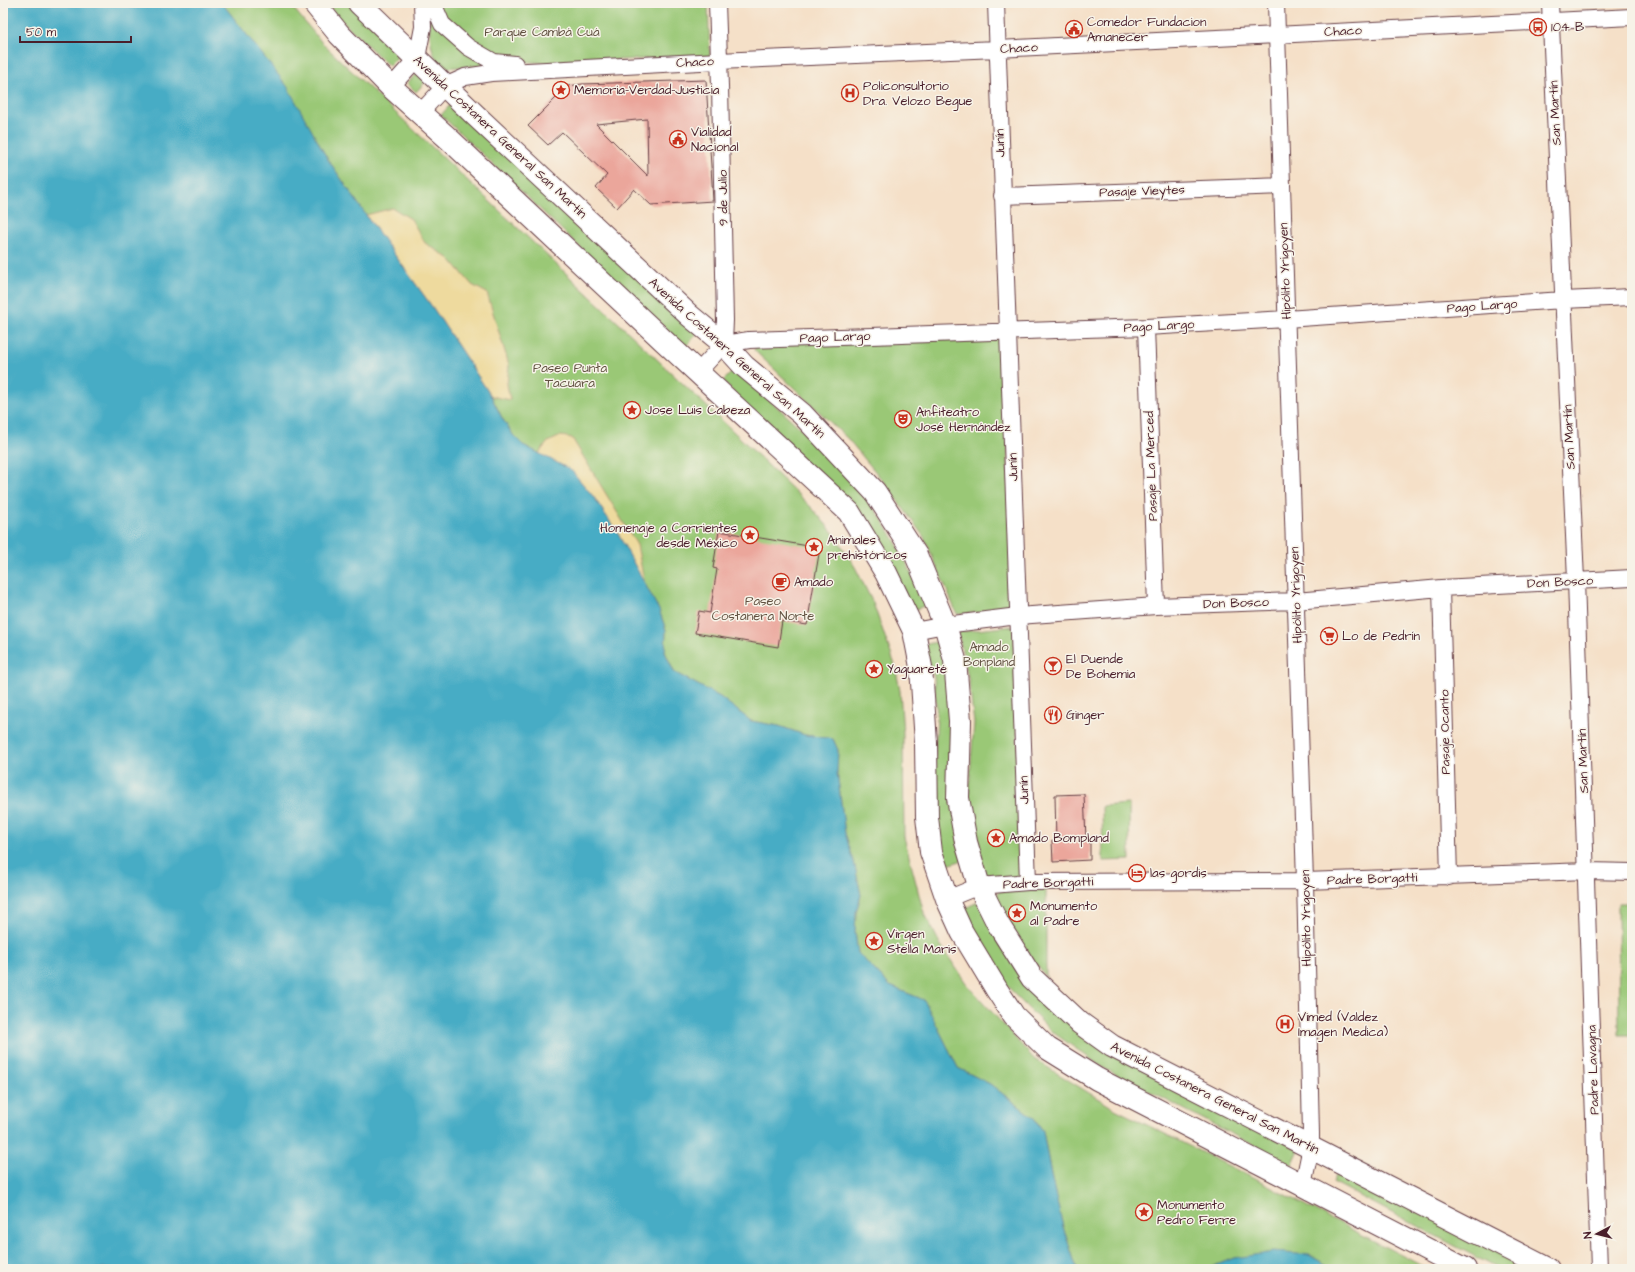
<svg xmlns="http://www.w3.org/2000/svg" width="1635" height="1272" font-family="'Architects Daughter',sans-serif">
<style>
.green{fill:#9ac876;stroke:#727450}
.sand{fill:#eeda9e;stroke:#9c7c64}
.water{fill:#46acc5;stroke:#486678}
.building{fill:#eba69b;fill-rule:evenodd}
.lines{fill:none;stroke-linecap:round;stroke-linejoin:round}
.minor-casing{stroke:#643c43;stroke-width:18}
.primary-casing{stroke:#643c43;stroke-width:24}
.minor{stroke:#fff;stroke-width:16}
.primary{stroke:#fff;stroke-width:22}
.labels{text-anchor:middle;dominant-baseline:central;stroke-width:3;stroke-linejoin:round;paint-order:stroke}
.poi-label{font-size:13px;fill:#4a1f2b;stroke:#f7f3e8;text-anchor:start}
.street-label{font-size:13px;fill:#4a1f2b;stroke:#f7f3e8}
.park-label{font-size:13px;fill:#625242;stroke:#f7f3e8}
</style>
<rect width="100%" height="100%" fill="#f7f3e8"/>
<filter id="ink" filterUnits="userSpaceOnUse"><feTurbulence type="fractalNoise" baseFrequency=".025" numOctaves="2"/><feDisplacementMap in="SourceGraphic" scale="8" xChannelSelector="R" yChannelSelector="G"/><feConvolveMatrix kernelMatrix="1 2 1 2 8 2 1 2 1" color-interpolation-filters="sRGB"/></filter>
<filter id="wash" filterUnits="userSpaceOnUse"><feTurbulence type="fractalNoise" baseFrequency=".012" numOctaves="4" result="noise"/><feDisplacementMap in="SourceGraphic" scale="16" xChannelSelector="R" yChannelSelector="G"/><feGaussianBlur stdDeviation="0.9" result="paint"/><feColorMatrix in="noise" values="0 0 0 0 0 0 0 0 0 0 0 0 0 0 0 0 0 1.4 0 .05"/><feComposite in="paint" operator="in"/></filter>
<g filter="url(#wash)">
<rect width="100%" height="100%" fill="#f5e0c8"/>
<path class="green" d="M 222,3 L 289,3 L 324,45 L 734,432 L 812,508 L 834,534 L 855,567 L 873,603 L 895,665 L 900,691 L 903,733 L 904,837 L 923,910 L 940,944 L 966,983 L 1034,1059 L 1115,1109 L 1237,1170 L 1428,1269 L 1334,1269 L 1309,1255 L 1234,1258 L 1207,1269 L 1077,1269 L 1063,1227 L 1052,1180 L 1043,1131 L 1034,1118 L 990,1084 L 958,1068 L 924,1000 L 890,986 L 858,953 L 855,932 L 856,912 L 861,895 L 854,862 L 845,833 L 837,772 L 838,750 L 833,739 L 805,735 L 779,726 L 751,721 L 720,697 L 674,672 L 665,652 L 666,630 L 659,610 L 617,532 L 593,496 L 571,470 L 523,445 L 513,435 L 502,418 L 491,396 L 433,308 L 366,215 L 327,158 L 286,86 Z
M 327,3 L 349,3 L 401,53 L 389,66 L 336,15 Z
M 437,3 L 708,3 L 710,56 L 548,63 L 510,61 L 486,53 L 449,25 Z
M 429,5 L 489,65 L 443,68 C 427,54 430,24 429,5 Z
M 421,70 L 429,78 L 416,92 L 407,83 Z
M 453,102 L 697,334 L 685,347 L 441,115 Z
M 1003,336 L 1014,610 L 957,614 L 924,537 L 884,482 L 848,439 L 754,350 L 757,343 Z
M 735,369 C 784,414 840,459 878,514 C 898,542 912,574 926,605 L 912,611 L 888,564 L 723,381 Z
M 1014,626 L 1022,879 L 982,881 L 974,850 L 969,790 L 974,723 L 969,682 L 958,632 Z
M 937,642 L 947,668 L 963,860 L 948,865 L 938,833 L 934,770 L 937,717 L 934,677 L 922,645 Z
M 1129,804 L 1130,860 L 1103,861 L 1102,806 Z
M 1046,890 L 1046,978 L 1004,916 L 996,898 L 999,891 Z
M 978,902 L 1036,992 L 1299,1150 L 1292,1165 L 1102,1067 L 1051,1031 L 1015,995 L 987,959 L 961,910 Z
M 1618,903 L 1632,903 L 1632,1035 L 1619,1035 Z
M 1341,1166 L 1537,1269 L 1499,1269 L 1333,1182 Z"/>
<path class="sand" d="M 393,208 L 411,219 L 425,243 L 450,259 L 472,285 L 487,293 L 509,365 L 507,384 L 510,400 L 491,396 L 433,308 L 366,215 Z
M 561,436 L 572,438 L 637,545 L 645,586 L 617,532 L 593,496 L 538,454 L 548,442 Z"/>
<path class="water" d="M 3,3 L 222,3 L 287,86 L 327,158 L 366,215 L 433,308 L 491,396 L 502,418 L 513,435 L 523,445 L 571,470 L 593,496 L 617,532 L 659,610 L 666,630 L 665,652 L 674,672 L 720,697 L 751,721 L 779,726 L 805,735 L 833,739 L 838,750 L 837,772 L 845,833 L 854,862 L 861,895 L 856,912 L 855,932 L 858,953 L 890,986 L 924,1000 L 958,1068 L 990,1084 L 1034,1118 L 1043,1131 L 1052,1180 L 1063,1227 L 1077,1269 L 3,1269 Z
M 1274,1252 L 1309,1255 L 1334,1269 L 1207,1269 L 1234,1258 Z"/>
<g id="blocks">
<path class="building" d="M 706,80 L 713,201 L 651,205 L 634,189 L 617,208 L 596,188 L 607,175 L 562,132 L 548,145 L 528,126 L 561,93 L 561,87 L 582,84 ZM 647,119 L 648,176 L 596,124 Z
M 719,531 L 820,548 L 807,625 L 782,621 L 778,647 L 695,633 L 699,611 L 710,613 L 717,569 L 713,568 Z
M 1084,794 L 1086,839 L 1090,839 L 1090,860 L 1053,862 L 1052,841 L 1056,841 L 1055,795 Z"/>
</g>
</g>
<g filter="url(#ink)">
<use href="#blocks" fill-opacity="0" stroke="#643c43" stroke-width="1"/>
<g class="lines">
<g class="minor-casing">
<path id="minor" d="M 433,3 L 442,24 L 468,47 L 494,62 L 515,64
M 717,3 L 720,86 L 725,320 L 724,344
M 996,3 L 1028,882
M 1276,3 L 1305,881 L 1311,1133 L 1311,1147 L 1303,1185
M 1550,3 L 1576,580 L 1599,1269
M 391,87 L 417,58 L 423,27 L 422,3
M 420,113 L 445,86 L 465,77 L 491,73 L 719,61 L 997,49 L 1632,17
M 1002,196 L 1282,186
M 1146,327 L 1156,606
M 698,372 L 724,344 L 749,340 L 1146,327 L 1286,319 L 1563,300 L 1632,297
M 1441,588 L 1449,877
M 914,631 L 945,625 L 1018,616 L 1156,606 L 1296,601 L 1441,588 L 1632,578
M 947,899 L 979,886 L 1028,882 L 1305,881 L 1587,871 L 1632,872"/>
</g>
<g class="primary-casing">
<path id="primary" d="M 314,3 L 339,34 L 391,87 L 449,139 L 664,341 L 849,512 L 886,573 L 914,631 L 921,667 L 926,743 L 927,817 L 931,852 L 947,899 L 962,932 L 997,990 L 1014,1016 L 1047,1048 L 1097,1079 L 1465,1269
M 359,3 L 474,114 L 690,316 L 724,344 L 744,366 L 802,414 L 875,492 L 916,555 L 945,625 L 955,660 L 960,721 L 958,798 L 966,842 L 979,886 L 998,924 L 1032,978 L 1080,1023 L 1112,1046 L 1548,1269"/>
</g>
<use href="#minor" class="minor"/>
<use href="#primary" class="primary"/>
</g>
</g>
<defs>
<g id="bus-ring" transform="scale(0.9)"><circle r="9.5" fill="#f7f3e8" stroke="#c8321e" stroke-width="1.5"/><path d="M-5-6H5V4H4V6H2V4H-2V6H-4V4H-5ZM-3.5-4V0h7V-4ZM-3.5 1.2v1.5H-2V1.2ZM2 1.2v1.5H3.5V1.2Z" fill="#c8321e"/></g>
<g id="civic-ring" transform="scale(0.9)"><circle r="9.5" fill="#f7f3e8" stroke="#c8321e" stroke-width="1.5"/><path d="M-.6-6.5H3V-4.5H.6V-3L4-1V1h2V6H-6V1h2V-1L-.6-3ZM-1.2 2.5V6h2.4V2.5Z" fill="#c8321e"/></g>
<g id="sight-ring" transform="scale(0.9)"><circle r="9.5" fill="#f7f3e8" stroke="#c8321e" stroke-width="1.5"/><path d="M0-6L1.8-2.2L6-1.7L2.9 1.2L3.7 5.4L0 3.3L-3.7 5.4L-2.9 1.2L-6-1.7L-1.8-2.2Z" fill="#c8321e"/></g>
<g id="hospital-ring" transform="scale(0.9)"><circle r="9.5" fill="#f7f3e8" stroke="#c8321e" stroke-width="1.5"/><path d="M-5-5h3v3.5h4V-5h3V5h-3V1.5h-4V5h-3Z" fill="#c8321e"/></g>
<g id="theatre-ring" transform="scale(0.9)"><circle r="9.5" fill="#f7f3e8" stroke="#c8321e" stroke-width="1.5"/><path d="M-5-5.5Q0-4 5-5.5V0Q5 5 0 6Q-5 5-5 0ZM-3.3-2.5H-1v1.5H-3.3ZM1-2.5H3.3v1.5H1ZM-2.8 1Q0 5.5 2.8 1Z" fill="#c8321e"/></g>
<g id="cafe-ring" transform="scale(0.9)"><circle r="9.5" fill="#f7f3e8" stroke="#c8321e" stroke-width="1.5"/><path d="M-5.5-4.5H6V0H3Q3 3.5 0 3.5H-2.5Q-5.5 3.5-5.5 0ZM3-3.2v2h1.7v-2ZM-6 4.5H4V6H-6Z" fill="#c8321e"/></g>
<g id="supermarket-ring" transform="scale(0.9)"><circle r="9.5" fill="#f7f3e8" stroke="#c8321e" stroke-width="1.5"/><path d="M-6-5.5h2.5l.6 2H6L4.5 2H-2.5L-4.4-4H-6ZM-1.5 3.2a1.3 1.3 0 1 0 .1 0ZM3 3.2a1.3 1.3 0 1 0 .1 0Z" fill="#c8321e"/></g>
<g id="bar-ring" transform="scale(0.9)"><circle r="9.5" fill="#f7f3e8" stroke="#c8321e" stroke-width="1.5"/><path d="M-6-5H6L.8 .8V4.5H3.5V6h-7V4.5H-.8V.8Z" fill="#c8321e"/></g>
<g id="restaurant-ring" transform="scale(0.9)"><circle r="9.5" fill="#f7f3e8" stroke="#c8321e" stroke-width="1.5"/><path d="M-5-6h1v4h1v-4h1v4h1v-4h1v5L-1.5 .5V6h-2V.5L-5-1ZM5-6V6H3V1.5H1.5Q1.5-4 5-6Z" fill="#c8321e"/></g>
<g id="hotel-ring" transform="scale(0.9)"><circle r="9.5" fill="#f7f3e8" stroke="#c8321e" stroke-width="1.5"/><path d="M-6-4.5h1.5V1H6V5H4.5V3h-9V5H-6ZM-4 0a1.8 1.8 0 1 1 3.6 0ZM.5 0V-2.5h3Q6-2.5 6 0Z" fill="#c8321e"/></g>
</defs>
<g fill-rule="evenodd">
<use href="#bus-ring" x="1538" y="27"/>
<use href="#civic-ring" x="1074" y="29"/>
<use href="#sight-ring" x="561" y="90"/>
<use href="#hospital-ring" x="850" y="93"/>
<use href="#civic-ring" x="678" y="139"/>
<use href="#sight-ring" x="632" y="410"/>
<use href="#theatre-ring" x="903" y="419"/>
<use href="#sight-ring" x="750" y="535"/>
<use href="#sight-ring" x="814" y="547"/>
<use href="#cafe-ring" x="781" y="582"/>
<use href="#supermarket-ring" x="1329" y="636"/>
<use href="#bar-ring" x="1053" y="666"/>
<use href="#sight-ring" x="874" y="669"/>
<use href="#restaurant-ring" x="1053" y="715"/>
<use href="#sight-ring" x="996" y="838"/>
<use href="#hotel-ring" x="1137" y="873"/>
<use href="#sight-ring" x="1017" y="913"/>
<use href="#sight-ring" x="874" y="941"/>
<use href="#hospital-ring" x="1285" y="1024"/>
<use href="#sight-ring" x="1144" y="1212"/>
</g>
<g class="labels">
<g class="poi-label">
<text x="1087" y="22">Comedor Fundacion<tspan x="1087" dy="15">Amanecer</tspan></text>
<text x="1551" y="27">104 B</text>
<text x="863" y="86">Policonsultorio<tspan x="863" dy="15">Dra. Velozo Begue</tspan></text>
<text x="574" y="90">Memoria-Verdad-Justicia</text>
<text x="691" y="132">Vialidad<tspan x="691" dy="15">Nacional</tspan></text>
<text x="645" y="410">Jose Luis Cabeza</text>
<text x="916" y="412">Anfiteatro<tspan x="916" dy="15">José Hernández</tspan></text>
<text x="737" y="528" text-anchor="end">Homenaje a Corrientes<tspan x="737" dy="15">desde México</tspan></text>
<text x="827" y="540">Animales<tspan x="827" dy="15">prehistóricos</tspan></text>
<text x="794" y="582">Amado</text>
<text x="1342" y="636">Lo de Pedrín</text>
<text x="1066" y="659">El Duende<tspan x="1066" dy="15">De Bohemia</tspan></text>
<text x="887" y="669">Yaguareté</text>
<text x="1066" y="715">Ginger</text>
<text x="1009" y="838">Amado Bompland</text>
<text x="1150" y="873">las gordis</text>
<text x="1030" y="906">Monumento<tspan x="1030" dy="15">al Padre</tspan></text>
<text x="887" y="934">Virgen<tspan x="887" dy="15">Stella Maris</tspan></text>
<text x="1298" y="1017">Vimed (Valdez<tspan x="1298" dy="15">Imagen Medica)</tspan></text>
<text x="1157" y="1205">Monumento<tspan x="1157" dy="15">Pedro Ferre</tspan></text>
</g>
<g class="street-label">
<text transform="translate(1343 31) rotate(-3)">Chaco</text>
<text transform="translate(1019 48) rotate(-3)">Chaco</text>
<text transform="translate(695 62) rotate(-3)">Chaco</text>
<text transform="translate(1555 113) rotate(-93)">San Martín</text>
<text transform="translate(500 137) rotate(43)">Avenida Costanera General San Martín</text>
<text transform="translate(1000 143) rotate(-92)">Junín</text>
<text transform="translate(1142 191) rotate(-2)">Pasaje Vieytes</text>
<text transform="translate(723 198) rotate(-91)">9 de Julio</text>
<text transform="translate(1285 271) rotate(-92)">Hipólito Yrigoyen</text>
<text transform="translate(1482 306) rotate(-4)">Pago Largo</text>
<text transform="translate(1159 326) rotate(-3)">Pago Largo</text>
<text transform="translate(835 337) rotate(-2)">Pago Largo</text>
<text transform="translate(737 358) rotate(42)">Avenida Costanera General San Martín</text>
<text transform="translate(1569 437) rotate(-93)">San Martín</text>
<text transform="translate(1151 466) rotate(-92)">Pasaje La Merced</text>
<text transform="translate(1013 467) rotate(-92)">Junín</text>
<text transform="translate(1560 582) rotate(-3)">Don Bosco</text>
<text transform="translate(1296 595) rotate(-92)">Hipólito Yrigoyen</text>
<text transform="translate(1236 603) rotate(-2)">Don Bosco</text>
<text transform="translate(1445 732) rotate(-91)">Pasaje Ocanto</text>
<text transform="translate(1583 761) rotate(-92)">San Martín</text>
<text transform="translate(1024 790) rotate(-92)">Junín</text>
<text transform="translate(1372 879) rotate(-2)">Padre Borgatti</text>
<text transform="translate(1048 883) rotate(-2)">Padre Borgatti</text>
<text transform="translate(1306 918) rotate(-91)">Hipólito Yrigoyen</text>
<text transform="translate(1593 1070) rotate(-92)">Padre Lavagna</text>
<text transform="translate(1215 1098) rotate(27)">Avenida Costanera General San Martín</text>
</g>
<g class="park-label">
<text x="542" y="32">Parque Cambá Cuá</text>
<text x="570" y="368">Paseo Punta<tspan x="570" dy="15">Tacuara</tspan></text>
<text x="763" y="601">Paseo<tspan x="763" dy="15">Costanera Norte</tspan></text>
<text x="989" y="647">Amado<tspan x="989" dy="15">Bonpland</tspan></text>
</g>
</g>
<rect width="1635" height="1272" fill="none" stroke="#f7f3e8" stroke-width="16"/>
<g transform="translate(1597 1234) rotate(263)" stroke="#f7f3e8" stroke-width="3" paint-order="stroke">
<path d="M0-3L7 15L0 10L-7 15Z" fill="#4a1f2b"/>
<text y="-6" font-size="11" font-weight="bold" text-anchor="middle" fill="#4a1f2b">N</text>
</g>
<path d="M20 36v6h111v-6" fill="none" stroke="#4a1f2b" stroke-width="2"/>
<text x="26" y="36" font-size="12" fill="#4a1f2b" stroke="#f7f3e8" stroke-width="3" paint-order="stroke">50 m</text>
</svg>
